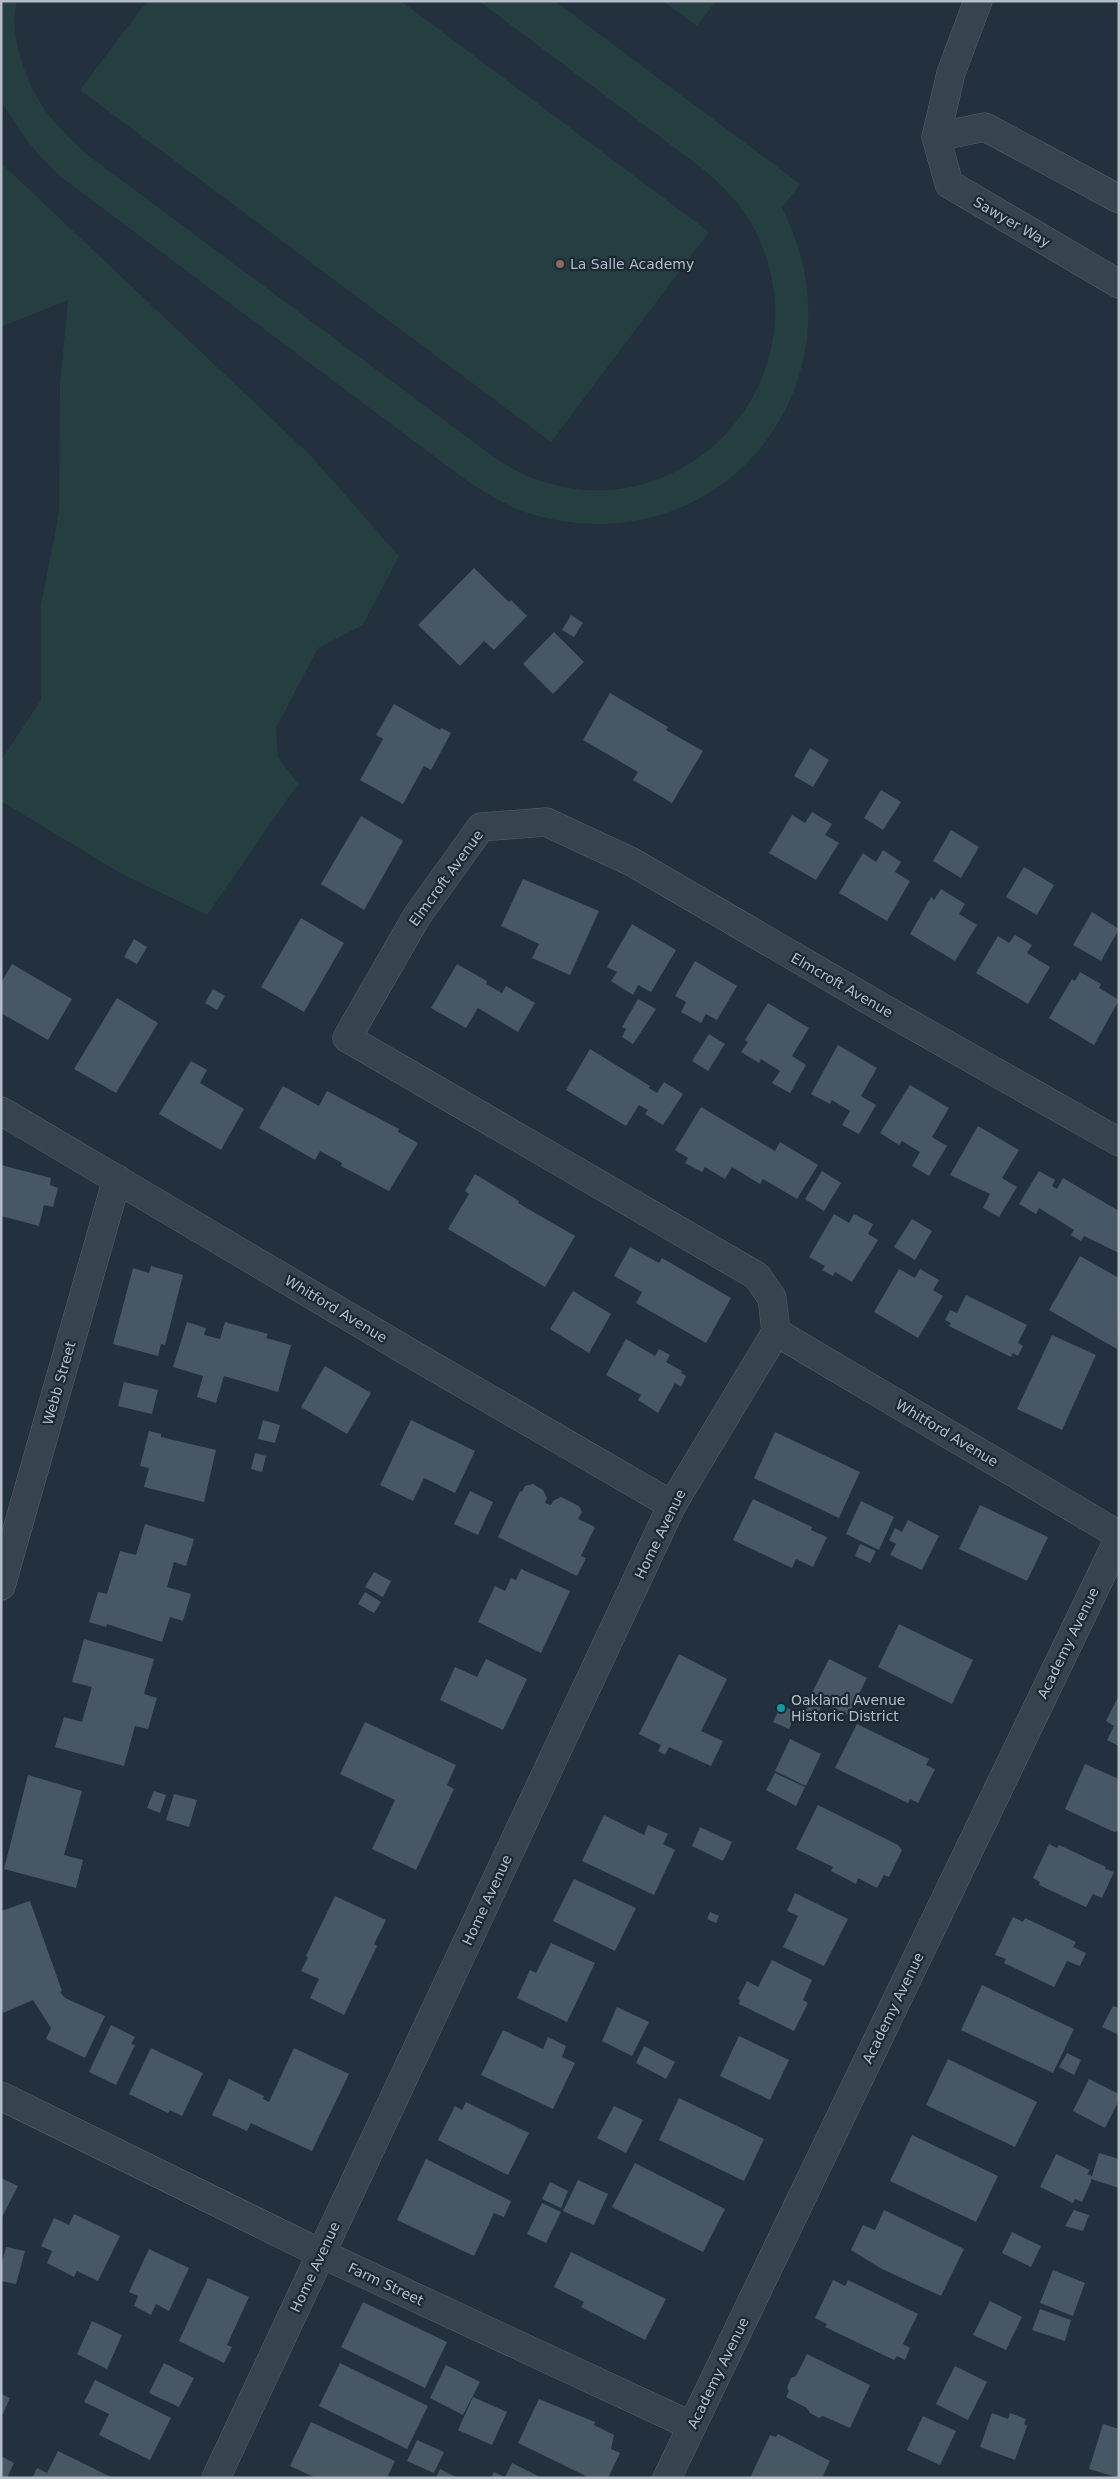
<svg xmlns="http://www.w3.org/2000/svg" width="1120" height="2479" font-family="'DejaVu Sans',sans-serif">
<style>
.green{fill:#253e3f}
.building{fill:#475764}
.lines{fill:none;stroke-linecap:round;stroke-linejoin:round}
.minor-casing{stroke:#55616c;stroke-width:29}
.tertiary-casing{stroke:#55616c;stroke-width:29}
.minor{stroke:#37434e;stroke-width:28}
.tertiary{stroke:#37434e;stroke-width:28}
.education-dot{fill:#8d6e63;stroke:#1c2833;stroke-width:2}
.culture-dot{fill:#0f9aa8;stroke:#1c2833;stroke-width:2}
.labels{text-anchor:middle;dominant-baseline:central;stroke-width:4.5;stroke-linejoin:round;paint-order:stroke}
.street-label{font-size:14px;fill:#b3bec9;stroke:#1c2833}
.poi-label{font-size:14px;fill:#b3bec9;stroke:#1c2833;text-anchor:start}
</style>
<rect width="100%" height="100%" fill="#23313e"/>
<path class="green" d="M 1,1 L 17,1 C 7,34 28,88 48,114 C 59,128 72,141 85,153 L 491,455 C 507,465 523,476 541,481 C 691,530 826,374 756,232 C 744,207 724,187 703,169 L 479,1 L 555,1 L 800,184 L 782,208 C 870,379 725,565 538,516 C 513,510 491,496 470,483 L 61,177 C 34,151 22,135 3,104 L 1,139 Z
M 147,1 L 401,1 L 709,232 L 551,442 L 80,90 Z
M 663,1 L 716,1 L 697,26 Z
M 1,163 L 310,455 L 399,556 L 363,625 L 318,648 L 276,728 L 278,757 L 298,784 L 207,915 L 120,873 L 1,801 L 1,760 L 41,700 L 41,604 L 59,512 L 60,384 L 68,300 L 1,327 Z"/>
<path class="building" d="M 474,568 L 509,602 L 511,600 L 527,616 L 494,650 L 484,641 L 460,666 L 418,625 Z
M 571,615 L 583,623 L 574,637 L 562,630 Z
M 554,632 L 584,662 L 553,694 L 523,664 Z
M 610,693 L 668,727 L 666,730 L 703,751 L 672,803 L 633,780 L 638,772 L 583,740 Z
M 394,704 L 440,730 L 441,728 L 451,733 L 431,770 L 424,766 L 403,804 L 360,780 L 383,739 L 376,735 Z
M 810,748 L 829,760 L 813,787 L 794,776 Z
M 881,790 L 901,802 L 883,830 L 864,818 Z
M 812,812 L 832,824 L 825,835 L 839,843 L 816,880 L 769,853 L 792,815 L 805,823 Z
M 361,816 L 403,841 L 364,910 L 321,884 Z
M 951,830 L 979,847 L 961,878 L 933,861 Z
M 883,850 L 901,862 L 895,872 L 910,881 L 887,921 L 839,893 L 863,853 L 876,862 Z
M 1024,867 L 1054,885 L 1037,915 L 1006,897 Z
M 523,879 L 599,911 L 570,975 L 532,958 L 539,944 L 501,926 Z
M 941,889 L 965,904 L 959,914 L 977,925 L 955,961 L 910,934 L 931,897 L 934,900 Z
M 1092,912 L 1119,929 L 1101,961 L 1073,945 Z
M 301,918 L 344,943 L 304,1012 L 261,987 Z
M 632,924 L 676,950 L 651,992 L 638,985 L 633,995 L 611,981 L 617,972 L 607,967 Z
M 1015,935 L 1032,945 L 1027,953 L 1050,967 L 1028,1004 L 976,973 L 998,936 L 1009,943 Z
M 134,939 L 147,947 L 137,964 L 124,957 Z
M 695,961 L 737,986 L 717,1020 L 706,1014 L 701,1023 L 681,1012 L 686,1002 L 675,996 Z
M 12,964 L 72,999 L 48,1040 L 1,1013 L 1,983 Z
M 457,964 L 487,981 L 486,984 L 502,993 L 506,986 L 535,1003 L 518,1032 L 478,1008 L 466,1028 L 431,1008 Z
M 1080,972 L 1101,984 L 1099,988 L 1119,1000 L 1094,1045 L 1049,1018 L 1072,979 L 1075,981 Z
M 213,989 L 225,996 L 217,1010 L 205,1003 Z
M 117,998 L 158,1023 L 116,1093 L 74,1069 Z
M 638,999 L 656,1009 L 633,1044 L 622,1037 L 626,1029 L 622,1027 Z
M 768,1003 L 809,1028 L 792,1056 L 806,1065 L 790,1093 L 772,1083 L 780,1071 L 761,1059 L 759,1063 L 741,1052 L 748,1042 L 745,1040 Z
M 709,1034 L 725,1044 L 708,1071 L 692,1061 Z
M 838,1045 L 877,1068 L 861,1096 L 876,1105 L 859,1134 L 842,1125 L 850,1111 L 832,1100 L 830,1104 L 811,1094 Z
M 590,1049 L 650,1086 L 649,1088 L 657,1093 L 664,1082 L 683,1094 L 663,1125 L 645,1114 L 648,1110 L 639,1105 L 626,1126 L 566,1090 Z
M 191,1061 L 207,1070 L 200,1083 L 244,1109 L 221,1150 L 159,1114 Z
M 910,1085 L 949,1108 L 932,1137 L 947,1146 L 929,1176 L 912,1166 L 920,1152 L 902,1141 L 899,1145 L 880,1133 Z
M 283,1086 L 319,1106 L 327,1091 L 399,1129 L 398,1132 L 418,1143 L 389,1191 L 341,1166 L 342,1163 L 320,1151 L 315,1160 L 259,1128 Z
M 701,1107 L 775,1151 L 780,1142 L 818,1165 L 797,1199 L 763,1179 L 760,1184 L 732,1167 L 725,1179 L 705,1167 L 702,1172 L 685,1163 L 688,1158 L 675,1150 Z
M 978,1126 L 1019,1150 L 1002,1178 L 1017,1187 L 999,1217 L 983,1208 L 990,1194 L 950,1175 Z
M 1,1165 L 51,1178 L 50,1185 L 58,1188 L 53,1207 L 44,1205 L 39,1226 L 1,1216 Z
M 822,1171 L 841,1183 L 824,1211 L 805,1199 Z
M 1039,1171 L 1055,1180 L 1052,1186 L 1057,1189 L 1063,1178 L 1119,1211 L 1119,1253 L 1084,1236 L 1081,1241 L 1071,1235 L 1074,1230 L 1039,1208 L 1036,1214 L 1019,1204 Z
M 475,1174 L 519,1201 L 518,1203 L 575,1236 L 545,1287 L 448,1229 L 469,1194 L 465,1191 Z
M 834,1214 L 849,1223 L 854,1214 L 873,1224 L 868,1234 L 878,1240 L 852,1282 L 835,1272 L 833,1276 L 822,1270 L 825,1266 L 809,1257 Z
M 912,1219 L 932,1231 L 915,1260 L 894,1247 Z
M 630,1247 L 659,1263 L 662,1258 L 731,1298 L 706,1343 L 636,1303 L 642,1292 L 614,1276 Z
M 1080,1256 L 1119,1278 L 1117,1349 L 1049,1310 Z
M 151,1266 L 183,1275 L 165,1345 L 161,1344 L 158,1356 L 113,1344 L 133,1268 L 149,1273 Z
M 899,1269 L 915,1278 L 920,1269 L 939,1280 L 933,1290 L 943,1296 L 918,1338 L 874,1312 Z
M 573,1291 L 611,1314 L 589,1353 L 550,1329 Z
M 966,1295 L 1027,1325 L 1018,1343 L 1023,1346 L 1018,1356 L 1013,1353 L 1011,1357 L 949,1326 L 951,1323 L 945,1320 L 950,1310 L 957,1313 Z
M 187,1322 L 206,1328 L 204,1335 L 220,1339 L 225,1322 L 268,1334 L 266,1338 L 291,1345 L 278,1392 L 224,1376 L 216,1403 L 197,1397 L 203,1376 L 173,1367 Z
M 1052,1335 L 1096,1355 L 1062,1430 L 1017,1409 Z
M 626,1339 L 655,1356 L 659,1349 L 670,1355 L 666,1362 L 682,1371 L 681,1373 L 686,1376 L 681,1387 L 675,1383 L 658,1413 L 638,1400 L 641,1395 L 606,1375 Z
M 325,1366 L 371,1393 L 347,1434 L 301,1407 Z
M 124,1382 L 158,1390 L 152,1414 L 118,1406 Z
M 263,1420 L 280,1425 L 275,1443 L 258,1439 Z
M 411,1420 L 475,1451 L 455,1493 L 424,1478 L 413,1501 L 380,1485 Z
M 149,1431 L 161,1434 L 161,1437 L 216,1450 L 204,1502 L 144,1487 L 149,1468 L 140,1466 Z
M 775,1432 L 860,1472 L 839,1518 L 754,1478 Z
M 255,1453 L 266,1456 L 262,1472 L 251,1469 Z
M 533,1484 L 543,1490 L 547,1498 L 545,1503 L 551,1505 L 553,1501 L 561,1497 L 579,1506 L 582,1512 L 578,1519 L 595,1527 L 581,1556 L 586,1558 L 577,1576 L 498,1537 L 520,1491 L 522,1492 L 525,1486 Z
M 470,1491 L 493,1502 L 478,1535 L 454,1524 Z
M 753,1499 L 812,1527 L 811,1530 L 827,1537 L 813,1567 L 796,1559 L 792,1568 L 733,1540 Z
M 861,1501 L 894,1517 L 879,1550 L 846,1534 Z
M 980,1505 L 1048,1537 L 1027,1581 L 959,1549 Z
M 908,1520 L 939,1536 L 922,1570 L 890,1555 L 896,1544 L 889,1540 L 895,1528 L 902,1532 Z
M 145,1524 L 194,1539 L 186,1566 L 174,1562 L 167,1587 L 191,1594 L 183,1621 L 170,1617 L 162,1642 L 107,1624 L 106,1627 L 89,1622 L 98,1592 L 107,1594 L 120,1551 L 136,1555 Z
M 860,1544 L 876,1551 L 870,1563 L 855,1556 Z
M 521,1569 L 570,1591 L 541,1653 L 478,1622 L 495,1586 L 505,1591 L 511,1578 L 516,1580 Z
M 374,1572 L 391,1581 L 383,1597 L 365,1587 Z
M 365,1592 L 381,1602 L 374,1613 L 358,1604 Z
M 899,1624 L 973,1660 L 952,1704 L 878,1667 Z
M 84,1639 L 154,1659 L 144,1694 L 157,1698 L 148,1729 L 135,1726 L 124,1766 L 55,1747 L 64,1717 L 82,1722 L 92,1687 L 72,1682 Z
M 679,1654 L 727,1679 L 701,1731 L 723,1741 L 711,1766 L 669,1747 L 665,1755 L 658,1751 L 661,1745 L 639,1734 Z
M 486,1659 L 527,1679 L 503,1730 L 440,1700 L 455,1667 L 477,1677 Z
M 829,1659 L 867,1678 L 848,1715 L 810,1697 Z
M 1119,1695 L 1119,1746 L 1107,1740 L 1114,1726 L 1106,1721 Z
M 811,1701 L 821,1707 L 814,1720 L 804,1714 Z
M 781,1705 L 796,1712 L 789,1729 L 773,1722 Z
M 365,1722 L 456,1765 L 447,1785 L 454,1789 L 416,1870 L 372,1849 L 395,1800 L 340,1774 Z
M 857,1724 L 929,1759 L 926,1765 L 935,1769 L 918,1803 L 910,1799 L 908,1803 L 835,1768 Z
M 790,1739 L 821,1754 L 806,1786 L 775,1771 Z
M 1085,1764 L 1119,1779 L 1119,1831 L 1114,1832 L 1065,1809 Z
M 775,1773 L 805,1787 L 796,1806 L 766,1790 Z
M 28,1775 L 82,1791 L 64,1855 L 83,1860 L 76,1888 L 4,1869 Z
M 154,1791 L 166,1795 L 160,1813 L 147,1808 Z
M 174,1794 L 197,1800 L 189,1827 L 166,1820 Z
M 818,1805 L 898,1845 L 902,1850 L 889,1877 L 884,1875 L 877,1888 L 858,1878 L 856,1884 L 831,1871 L 833,1867 L 796,1849 Z
M 604,1815 L 644,1835 L 648,1825 L 668,1834 L 663,1844 L 675,1850 L 654,1895 L 582,1861 Z
M 700,1827 L 732,1842 L 723,1861 L 692,1846 Z
M 1049,1844 L 1057,1848 L 1059,1845 L 1106,1867 L 1105,1869 L 1114,1872 L 1102,1898 L 1093,1894 L 1086,1907 L 1039,1885 L 1040,1882 L 1033,1878 Z
M 574,1879 L 636,1908 L 615,1951 L 553,1921 Z
M 795,1893 L 848,1919 L 824,1966 L 783,1947 L 798,1916 L 787,1911 Z
M 335,1896 L 386,1920 L 374,1944 L 377,1946 L 344,2015 L 310,1998 L 319,1979 L 301,1971 L 308,1957 L 306,1956 Z
M 30,1901 L 62,1991 L 60,1992 L 65,1998 L 105,2016 L 85,2058 L 46,2039 L 51,2028 L 33,2000 L 3,2013 L 1,2007 L 1,1911 Z
M 710,1912 L 719,1916 L 716,1923 L 707,1919 Z
M 1013,1917 L 1023,1922 L 1025,1918 L 1076,1942 L 1073,1947 L 1086,1953 L 1080,1966 L 1067,1961 L 1054,1987 L 1004,1963 L 1006,1959 L 995,1955 Z
M 551,1943 L 595,1963 L 567,2022 L 517,1998 L 530,1970 L 536,1973 Z
M 772,1960 L 812,1980 L 803,2000 L 808,2003 L 794,2031 L 739,2004 L 740,2000 L 738,1999 L 747,1981 L 758,1987 Z
M 982,1985 L 1074,2029 L 1053,2073 L 961,2030 Z
M 1113,2006 L 1119,2008 L 1119,2035 L 1102,2027 Z
M 617,2007 L 649,2022 L 632,2056 L 602,2041 Z
M 111,2025 L 135,2037 L 131,2044 L 135,2045 L 116,2085 L 89,2072 Z
M 503,2030 L 543,2049 L 548,2037 L 566,2046 L 562,2057 L 575,2063 L 553,2109 L 481,2075 Z
M 739,2036 L 789,2060 L 770,2100 L 720,2076 Z
M 644,2046 L 675,2062 L 666,2079 L 636,2063 Z
M 151,2048 L 203,2073 L 182,2116 L 170,2110 L 168,2113 L 129,2094 Z
M 294,2048 L 349,2074 L 312,2151 L 251,2123 L 247,2131 L 212,2115 L 229,2079 L 264,2096 L 263,2099 L 269,2102 Z
M 1067,2053 L 1081,2060 L 1074,2075 L 1059,2067 Z
M 948,2059 L 1037,2102 L 1015,2147 L 926,2105 Z
M 1089,2079 L 1119,2094 L 1119,2100 L 1105,2128 L 1073,2111 Z
M 679,2098 L 764,2139 L 744,2181 L 659,2140 Z
M 466,2102 L 529,2133 L 508,2175 L 438,2140 L 455,2106 L 462,2110 Z
M 614,2106 L 643,2120 L 626,2153 L 597,2138 Z
M 912,2135 L 998,2176 L 976,2222 L 890,2181 Z
M 1099,2153 L 1119,2159 L 1119,2188 L 1091,2179 L 1091,2182 L 1082,2202 L 1075,2199 L 1073,2203 L 1040,2187 L 1056,2154 L 1090,2170 L 1087,2174 L 1092,2176 Z
M 426,2159 L 511,2201 L 504,2217 L 494,2213 L 474,2256 L 397,2220 Z
M 635,2163 L 725,2209 L 703,2252 L 612,2207 Z
M 1,2178 L 18,2186 L 1,2219 Z
M 578,2180 L 608,2194 L 594,2225 L 563,2211 Z
M 550,2182 L 568,2191 L 561,2208 L 542,2199 Z
M 542,2203 L 561,2212 L 546,2243 L 527,2234 Z
M 884,2210 L 964,2249 L 941,2296 L 882,2269 L 851,2250 L 863,2225 L 875,2230 Z
M 1074,2210 L 1089,2215 L 1083,2231 L 1065,2226 Z
M 74,2214 L 120,2236 L 98,2281 L 77,2271 L 74,2277 L 47,2263 L 52,2251 L 41,2246 L 54,2218 L 69,2225 Z
M 1012,2232 L 1041,2246 L 1031,2267 L 1002,2253 Z
M 6,2247 L 25,2251 L 16,2284 L 1,2281 L 1,2267 Z
M 149,2249 L 189,2268 L 169,2311 L 156,2304 L 151,2315 L 134,2306 L 138,2296 L 129,2292 Z
M 571,2252 L 666,2299 L 645,2340 L 581,2307 L 584,2302 L 554,2287 Z
M 1053,2270 L 1085,2283 L 1073,2316 L 1040,2303 Z
M 208,2278 L 249,2297 L 227,2345 L 232,2347 L 224,2363 L 179,2341 Z
M 833,2280 L 845,2286 L 848,2280 L 918,2314 L 903,2344 L 910,2348 L 905,2360 L 897,2356 L 894,2360 L 825,2327 L 827,2324 L 815,2318 Z
M 990,2301 L 1022,2317 L 1006,2350 L 973,2335 Z
M 363,2302 L 447,2342 L 425,2388 L 341,2347 Z
M 1040,2309 L 1071,2320 L 1065,2341 L 1032,2330 Z
M 92,2321 L 122,2335 L 107,2369 L 77,2354 Z
M 807,2354 L 870,2385 L 850,2428 L 823,2416 L 819,2418 L 810,2413 L 807,2408 L 786,2397 L 789,2391 L 787,2388 L 791,2378 L 796,2376 Z
M 164,2363 L 194,2378 L 179,2407 L 149,2393 Z
M 340,2363 L 428,2406 L 407,2449 L 319,2406 Z
M 446,2365 L 480,2382 L 463,2415 L 430,2398 Z
M 955,2366 L 987,2382 L 968,2420 L 936,2404 Z
M 95,2380 L 171,2418 L 150,2460 L 99,2435 L 109,2414 L 84,2402 Z
M 1,2394 L 10,2398 L 3,2414 L 1,2414 Z
M 473,2397 L 507,2412 L 492,2445 L 458,2430 Z
M 539,2399 L 595,2422 L 594,2425 L 614,2435 L 611,2449 L 620,2453 L 608,2478 L 590,2478 L 518,2443 Z
M 992,2413 L 1008,2419 L 1010,2413 L 1026,2419 L 1024,2424 L 1027,2426 L 1015,2460 L 980,2447 Z
M 923,2416 L 956,2431 L 940,2465 L 907,2450 Z
M 311,2422 L 395,2461 L 387,2478 L 316,2478 L 290,2466 Z
M 1103,2424 L 1119,2429 L 1119,2478 L 1089,2469 Z
M 778,2434 L 830,2461 L 822,2478 L 750,2478 L 770,2435 L 776,2437 Z
M 417,2440 L 444,2452 L 434,2473 L 407,2461 Z
M 58,2451 L 113,2478 L 32,2478 L 37,2468 L 47,2473 Z
M 1,2456 L 14,2463 L 7,2478 L 1,2478 Z
M 512,2463 L 542,2478 L 491,2478 L 494,2472 L 505,2477 Z
M 440,2469 L 458,2478 L 436,2478 Z"/>
<g class="lines">
<g class="minor-casing">
<path id="minor" d="M 978,1 L 951,73 L 936,137 L 949,184 L 1119,284
M 936,137 L 985,127 L 1119,199
M 1,1111 L 417,1357 L 672,1505
M 776,1332 L 772,1298 L 757,1276 L 347,1038 L 417,916 L 481,827 L 546,822 L 632,862 L 905,1021 L 1119,1142
M 776,1332 L 1119,1535
M 1,1586 L 117,1179
M 1,2096 L 322,2254 L 692,2426
M 216,2478 L 672,1505 L 776,1332"/>
</g>
<g class="tertiary-casing">
<path id="tertiary" d="M 667,2478 L 1119,1538"/>
</g>
<use href="#minor" class="minor"/>
<use href="#tertiary" class="tertiary"/>
</g>
<circle class="education-dot" cx="560" cy="264" r="5"/>
<circle class="culture-dot" cx="781" cy="1708" r="5"/>
<g class="labels">
<g class="street-label">
<text transform="translate(1012 222) rotate(30)">Sawyer Way</text>
<text transform="translate(446 878) rotate(-54)">Elmcroft Avenue</text>
<text transform="translate(842 985) rotate(30)">Elmcroft Avenue</text>
<text transform="translate(336 1309) rotate(31)">Whitford Avenue</text>
<text transform="translate(59 1383) rotate(-74)">Webb Street</text>
<text transform="translate(947 1433) rotate(31)">Whitford Avenue</text>
<text transform="translate(660 1534) rotate(-64)">Home Avenue</text>
<text transform="translate(1068 1643) rotate(-64)">Academy Avenue</text>
<text transform="translate(487 1900) rotate(-65)">Home Avenue</text>
<text transform="translate(893 2008) rotate(-64)">Academy Avenue</text>
<text transform="translate(315 2267) rotate(-65)">Home Avenue</text>
<text transform="translate(386 2284) rotate(25)">Farm Street</text>
<text transform="translate(718 2373) rotate(-64)">Academy Avenue</text>
</g>
<g class="poi-label">
<text x="570" y="264">La Salle Academy</text>
<text x="791" y="1700">Oakland Avenue<tspan x="791" dy="16">Historic District</tspan></text>
</g>
</g>
<rect width="1120" height="2479" fill="none" stroke="#b3bec9" stroke-width="5"/>
</svg>
